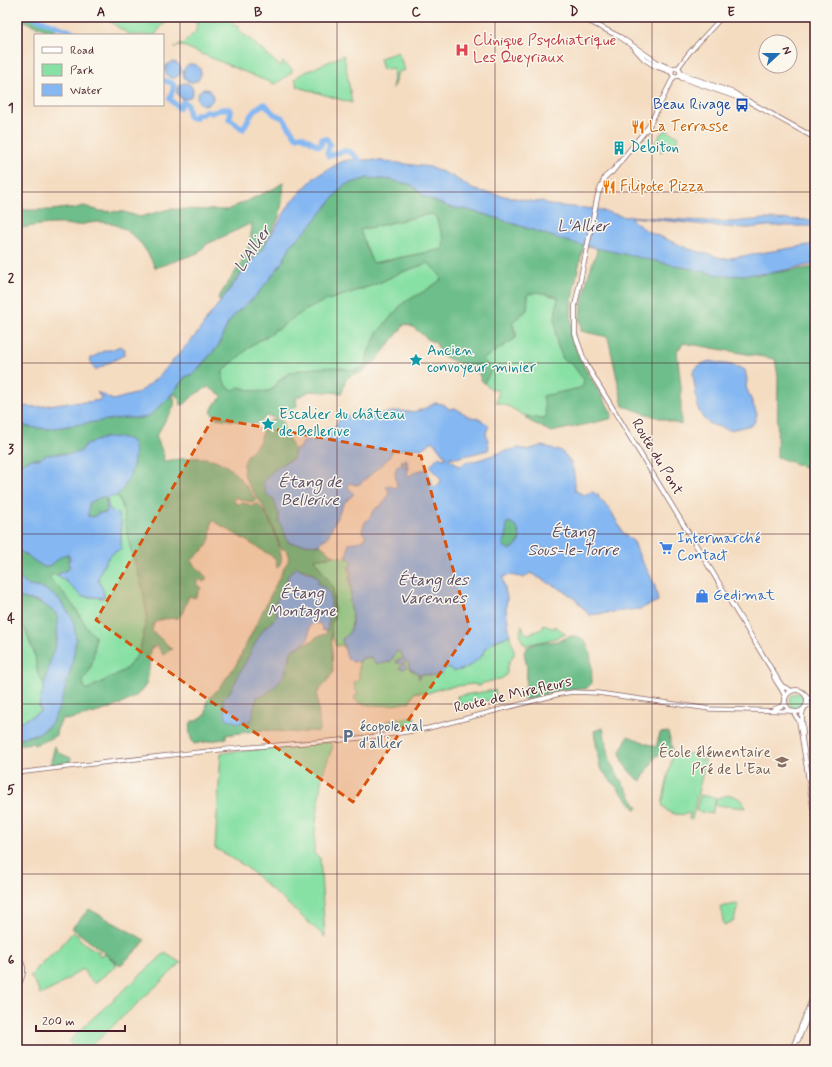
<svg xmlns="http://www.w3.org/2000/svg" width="832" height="1067" font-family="Mynerve,sans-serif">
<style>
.green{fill:#87e0a4;stroke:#688068}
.forest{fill:#6dbe8a;stroke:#5c6e5a;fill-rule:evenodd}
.water{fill:#85b8f2;stroke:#686c8e;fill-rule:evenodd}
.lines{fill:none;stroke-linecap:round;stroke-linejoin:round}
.river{stroke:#85b8f2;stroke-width:5.5}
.tertiary-casing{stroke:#866160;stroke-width:5}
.secondary-casing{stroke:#866160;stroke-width:5.5}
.tertiary{stroke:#fff;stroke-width:3.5}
.secondary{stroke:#fff;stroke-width:4}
.marked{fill:#d8530f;fill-opacity:0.2;stroke:#d8530f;stroke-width:3;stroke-dasharray:8 5;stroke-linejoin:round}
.grid{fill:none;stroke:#4a1f2b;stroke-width:1;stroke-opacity:0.55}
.labels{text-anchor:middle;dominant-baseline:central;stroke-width:3;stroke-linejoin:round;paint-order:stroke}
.health-label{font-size:15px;fill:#be3a42;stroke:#fbf7ec;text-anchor:start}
.transit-label{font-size:15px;fill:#164399;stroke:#fbf7ec;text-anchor:end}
.food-label{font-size:15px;fill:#c56008;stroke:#fbf7ec;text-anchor:start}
.culture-label{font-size:15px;fill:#0d838f;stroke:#fbf7ec;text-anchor:start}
.street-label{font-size:15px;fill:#4a1f2b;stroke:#fbf7ec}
.shop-label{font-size:15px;fill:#366cbe;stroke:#fbf7ec;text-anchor:start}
.service-label{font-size:15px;fill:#4e5e75;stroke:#fbf7ec;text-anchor:start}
.education-label{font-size:15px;fill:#785e54;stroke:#fbf7ec;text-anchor:end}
.water-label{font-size:16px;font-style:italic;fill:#5c4d67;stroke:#fbf7ec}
.neatline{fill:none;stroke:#4a1f2b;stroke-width:1.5}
.grid-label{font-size:13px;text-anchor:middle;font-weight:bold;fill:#4a1f2b}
</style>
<rect width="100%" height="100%" fill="#fbf7ec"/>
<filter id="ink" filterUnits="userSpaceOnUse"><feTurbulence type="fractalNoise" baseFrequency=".025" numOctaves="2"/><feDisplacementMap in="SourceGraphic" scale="8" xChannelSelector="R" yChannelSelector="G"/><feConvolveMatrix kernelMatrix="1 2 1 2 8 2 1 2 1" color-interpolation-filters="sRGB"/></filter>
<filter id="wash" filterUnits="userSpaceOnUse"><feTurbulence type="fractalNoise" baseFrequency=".012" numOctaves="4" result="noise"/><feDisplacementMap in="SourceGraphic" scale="16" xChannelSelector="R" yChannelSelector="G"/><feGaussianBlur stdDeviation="0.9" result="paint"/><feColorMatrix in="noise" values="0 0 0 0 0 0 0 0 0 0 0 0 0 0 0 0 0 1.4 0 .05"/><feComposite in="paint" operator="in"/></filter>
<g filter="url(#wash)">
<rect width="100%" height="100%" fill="#f4dcc1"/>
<path class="green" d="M 103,17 L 169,17 L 155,35 L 130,35 Z
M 189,17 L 225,17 L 233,20 L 231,24 L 236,26 L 239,25 L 237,28 L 280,66 L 283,62 L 292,69 L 292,72 L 276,84 L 264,80 L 183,46 L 174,47 L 184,43 L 196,31 L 197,24 Z
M 398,52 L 405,70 L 398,72 L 393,88 L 392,88 L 394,78 L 393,68 L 383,70 L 380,58 Z
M 344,55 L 352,103 L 298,87 L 295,79 L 301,74 Z
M 666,130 L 679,137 L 674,147 L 667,143 L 665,144 L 662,152 L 660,151 L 661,147 L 654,143 L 658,140 L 660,134 Z
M 429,214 L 435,215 L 444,239 L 443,249 L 373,263 C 370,260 362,236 360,230 Z
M 428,263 L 440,275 L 441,280 L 423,292 L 403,303 L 377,333 L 368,353 L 366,362 L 362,368 C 349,373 349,368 338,368 C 328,367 317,368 307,369 C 298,370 286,373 279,380 C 276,383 275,388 271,390 C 262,394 247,389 238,387 L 236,390 L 232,390 C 224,385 222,381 223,371 L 253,344 L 273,333 L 274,330 L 279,329 L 287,322 L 304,311 L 322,302 L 350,293 L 379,283 L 397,274 Z
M 537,292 L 558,297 L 555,318 L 557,344 L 563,359 L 572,364 L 584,380 L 583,385 L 580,388 L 544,396 L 546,417 L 541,420 L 523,415 L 510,407 L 496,402 L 499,391 L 491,389 L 484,383 L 491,371 L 483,359 L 516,338 L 516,333 L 512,322 L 527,310 L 528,294 Z
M 109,495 L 114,497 L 117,495 L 122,505 L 129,543 L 143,590 L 147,617 L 140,649 L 136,657 L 125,670 L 86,690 L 82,680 C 94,670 94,651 95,636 C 86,629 82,618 75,608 C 67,597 58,587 48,578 L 54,573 L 67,582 L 81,596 L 102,598 L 105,597 L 103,590 L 98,580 C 101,570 108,551 121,550 L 121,522 C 114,514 103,506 109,495 Z
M 334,556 L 348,558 L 353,562 L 349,567 L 351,599 L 350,600 C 351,614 357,631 342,639 L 344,648 L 341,645 L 336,646 L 332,635 L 331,625 L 334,615 L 333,587 L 314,559 Z
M 17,621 L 25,629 L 35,656 L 38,674 L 45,685 L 39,706 L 41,711 L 23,721 L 17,722 Z
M 544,624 L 553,629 L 555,626 L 566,634 C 553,640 539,642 525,645 C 520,640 519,633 522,626 L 525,633 L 528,634 L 542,629 Z
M 510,634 C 510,644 520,653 509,661 L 510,664 L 507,666 C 509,680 498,679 488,682 C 485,682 482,684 479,686 L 473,684 L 442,688 L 428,693 L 415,692 L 409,702 L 404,703 C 392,705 360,709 354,698 L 358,693 L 355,689 L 354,682 L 359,680 L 359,661 L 361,661 L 362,658 L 371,657 L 372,659 L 385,663 L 390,662 L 396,652 L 399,651 L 404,659 L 396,661 L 397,663 L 404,664 L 399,668 L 405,668 L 404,662 L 407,661 L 409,664 L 409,668 L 412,671 L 417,672 L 420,678 L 420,674 L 433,675 L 442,673 L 445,668 L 447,667 C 449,668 451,670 453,670 C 462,673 477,662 483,654 C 486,650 485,648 490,644 C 496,640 504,639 510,634 Z
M 495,690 L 497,699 L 458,705 L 457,696 Z
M789 701a8 8 0 1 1 16 0a8 8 0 1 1-16 0Z
M 414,716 L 415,724 L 388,728 L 387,721 Z
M 330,742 L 333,746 L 322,775 L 315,830 L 314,854 L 320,858 L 325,937 L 245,866 L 215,848 L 221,753 Z
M 680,753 C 689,753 696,754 702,761 L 703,757 L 706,758 L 692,819 L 689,819 L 690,813 C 680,816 667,815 662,804 L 672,758 L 675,755 Z
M 700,795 L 716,798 L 712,814 L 696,811 Z
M 729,795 C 738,796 742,800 746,808 L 715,805 L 717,798 Z
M 737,904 L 738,905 L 734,921 L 724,925 L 720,907 Z
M 73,932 C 77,934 77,936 80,939 C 84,944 94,950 100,952 L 98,954 L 100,956 L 105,954 L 116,963 L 116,966 L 95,983 C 91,981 85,975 84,970 L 81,970 L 58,986 L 40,995 C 39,988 35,984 32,978 L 30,977 L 39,965 L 58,949 Z
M 165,953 L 181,963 L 87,1050 L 74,1050 L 69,1041 L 93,1018 Z"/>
<path class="forest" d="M 19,17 L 33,17 L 56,26 L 54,33 L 28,23 Z
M 17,133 L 21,133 L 21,207 L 25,210 L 52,210 L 67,208 L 72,209 L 84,206 L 100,211 L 124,212 L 140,217 L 169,209 L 227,210 L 275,188 L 284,182 L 282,203 L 279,217 L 263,248 L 247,265 L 220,301 L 218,298 L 240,265 L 250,243 L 252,223 L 207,244 L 198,253 L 155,268 C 146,245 126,222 99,222 C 92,222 85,224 78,225 C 71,226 64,223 57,224 C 43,224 30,226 17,229 Z
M 368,178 L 392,180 L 412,185 L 425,197 L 449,207 L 464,209 L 487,215 L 569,242 L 584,245 C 575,282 562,325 581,361 C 591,379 603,396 612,414 L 610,419 L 551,432 L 526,419 L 526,416 L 542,419 L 546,416 L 543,396 L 580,388 L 583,385 L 584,380 L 572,364 L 563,359 L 557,344 L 555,318 L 558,297 L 537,292 L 528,294 L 527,310 L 512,322 L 516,338 L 483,359 L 491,371 L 484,383 L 482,381 L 478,372 L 447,358 L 441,354 L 436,343 L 429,340 L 413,327 L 405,324 L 375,362 L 367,367 L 365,371 L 350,376 L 345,381 L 342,393 L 310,391 L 296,398 L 297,406 L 275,418 L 268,416 L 257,424 L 216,418 L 211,412 L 214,405 L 223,396 L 208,387 L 194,395 L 185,404 L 180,405 L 179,398 L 173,393 L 185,377 L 195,373 L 218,346 L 228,323 L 237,312 L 254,298 L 268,281 L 283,261 L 292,243 L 307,230 L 344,185 ZM 429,214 L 435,215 L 444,239 L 443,249 L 373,263 C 371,260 362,236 360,230 ZM 428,263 L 440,275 L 441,280 L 423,292 L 403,303 L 377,333 L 368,353 L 366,362 L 362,368 C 351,373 351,369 341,368 C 330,366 318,368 307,369 C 298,370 286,373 279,381 C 276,384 275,388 271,390 C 262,394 247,389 238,387 L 236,389 L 232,390 C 224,385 222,381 223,371 L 253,344 L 273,333 L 274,330 L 279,329 L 287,322 L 304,311 L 322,302 L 350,293 L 379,283 L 397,274 Z
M 598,247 L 758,275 L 815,267 L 815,471 L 777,457 L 778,376 L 775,359 L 684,343 L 677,351 L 681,387 L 681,425 L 623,406 L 608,337 L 581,331 C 582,326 579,321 580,316 C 583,294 588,272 597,252 L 596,249 Z
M 172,394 C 178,403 172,411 166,419 C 163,424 160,430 156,436 L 164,456 L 163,461 C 176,460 190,457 204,458 C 228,459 244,482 256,500 L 253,502 L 242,500 L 236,497 L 234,499 L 234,502 L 238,504 L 244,503 L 253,506 L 257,503 C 267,511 280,543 281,556 C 282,561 280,565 277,568 L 275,558 L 212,520 L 210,538 L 207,546 L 191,561 L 207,578 L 204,582 L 199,579 L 196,584 L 201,588 L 195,598 L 189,596 L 182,614 L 178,618 L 163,619 L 154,623 L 152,631 L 172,649 L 163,655 L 157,645 L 150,649 C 149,659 150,677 145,686 C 134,706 87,715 66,720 L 63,718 L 57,729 L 56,735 L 50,739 L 34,745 L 33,743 L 17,745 L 17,739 C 29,737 42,734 51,724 C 53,722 55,717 56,713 C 67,690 72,664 76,639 L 43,588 L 29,586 L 17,577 L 17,549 L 44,567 L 52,565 C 56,560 60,555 67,554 L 69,558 L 69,566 L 70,568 L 57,575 L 54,574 L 49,578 C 58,587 68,597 75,608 C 82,618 85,628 95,636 C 94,651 94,670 82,680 L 86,690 L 125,670 L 136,657 L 140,649 L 147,617 L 143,590 L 129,543 L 122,505 L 117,495 L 124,486 L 134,463 L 105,438 L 86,444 L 81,451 L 74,454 L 58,454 L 46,455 L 39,459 L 32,459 L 17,465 L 17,424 L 29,427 L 48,429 L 108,420 L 124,418 L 141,418 L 167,400 Z
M 277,419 L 282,421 C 283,424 283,427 284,430 C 289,442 296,446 293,459 L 282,464 L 266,478 L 270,496 L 274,499 L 279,515 L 279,521 L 289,543 L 320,545 L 334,556 L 314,559 L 333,587 L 334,616 L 331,626 L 333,673 L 317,694 L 320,730 L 318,732 L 310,731 L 301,733 L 262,730 L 226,735 L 226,738 L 223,739 L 194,744 C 189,737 188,728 192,721 L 196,721 L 206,714 L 207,701 L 219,688 L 236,665 L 285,566 C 290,560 289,557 286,550 L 281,548 C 276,535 271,520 264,508 C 257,494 238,479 245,461 C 248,451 253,451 258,444 C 266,432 257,423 277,419 ZM 297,567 L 301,570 L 307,570 L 317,577 L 318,584 L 327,590 L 331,608 L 326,634 L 316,637 L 314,640 L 292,650 L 286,671 L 278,682 L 264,695 L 257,697 L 254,707 L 223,699 L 230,692 L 265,627 L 270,624 L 277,616 L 276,611 L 279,596 L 287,580 L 289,574 Z
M 101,497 L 104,497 L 106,499 L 107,511 L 106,513 L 99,513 L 93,517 L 88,516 L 89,503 Z
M 508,522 C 515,523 519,530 520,537 C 520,543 515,547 509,550 L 503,546 L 507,532 L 505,528 L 506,524 Z
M 17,597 C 28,600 51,603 57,614 C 63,626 48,670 45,685 L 38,675 L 35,656 L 25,629 L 17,621 Z
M 571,636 C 594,634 591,667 592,683 L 586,689 C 565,687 546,694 526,700 L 519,696 L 524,691 L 526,684 L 527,668 L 524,652 L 527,647 L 537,643 L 558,641 Z
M 603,728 L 611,764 L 638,808 L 636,810 L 600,768 L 594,731 Z
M 668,732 L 673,751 L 656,756 L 641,781 C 629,774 623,764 620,752 L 628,736 L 656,747 L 660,733 Z
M 55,746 C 57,754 65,755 71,758 L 70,762 L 50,765 Z
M 89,909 L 145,940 L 141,946 L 123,963 L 120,965 L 72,928 Z"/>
<path class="water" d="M165 70a8 8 0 1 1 16 0a8 8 0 1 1-16 0Z
M183 73a9 9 0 1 1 18 0a9 9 0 1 1-18 0Z
M177 91a8 8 0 1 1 16 0a8 8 0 1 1-16 0Z
M197 97a8 8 0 1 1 16 0a8 8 0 1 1-16 0Z
M 347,160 L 373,160 L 430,167 L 452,176 L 474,190 L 535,202 L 543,201 L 549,205 L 596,209 L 625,217 L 631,216 L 684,220 L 731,222 L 765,219 L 815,220 L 815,226 L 767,226 L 749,228 L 724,227 L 632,217 L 631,219 L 647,231 L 689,249 L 725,259 L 815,244 L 815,264 L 771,273 L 724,276 L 569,242 L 487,215 L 464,209 L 449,207 L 425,197 L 412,185 L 392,180 L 368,178 L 344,185 L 307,230 L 292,243 L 283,261 L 268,281 L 254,298 L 237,312 L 228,323 L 218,346 L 194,373 L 185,377 L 167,400 L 149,416 L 141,418 L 124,418 L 108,420 L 48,429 L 29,427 L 17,424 L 17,406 L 37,407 L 62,403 L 88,402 L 100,400 L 101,398 L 97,392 L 113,400 L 135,394 L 144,389 L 157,378 L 197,334 L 207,319 L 249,264 L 263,248 L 291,202 L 315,177 L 341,162 Z
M 120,346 L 125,349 L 124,355 L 95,370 L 92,365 L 90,359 L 105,350 L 111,350 Z
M 710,361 C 722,364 734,364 745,370 L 747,380 L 746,387 L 757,414 L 754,423 L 752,425 L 730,430 L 710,424 L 703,418 L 698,409 L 693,373 C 696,366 702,363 710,361 Z
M 435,403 L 443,404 L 449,409 L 455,408 L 470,417 L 477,418 L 489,425 L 486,433 L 489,446 L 488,450 L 456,458 L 450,457 L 450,460 L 456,463 L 458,466 L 460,467 L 464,463 L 475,461 L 505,451 L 519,448 L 527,450 L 541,446 L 552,448 L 554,451 C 554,451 559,449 559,450 C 561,450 563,453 564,454 C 574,463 575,477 575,490 L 583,495 L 592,492 L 598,495 L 599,498 L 611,511 L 623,533 L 634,542 L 641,560 L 648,571 L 655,586 L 658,601 L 640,609 L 589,615 L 577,601 L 566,592 L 530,573 L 524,578 C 518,576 509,574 503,577 L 503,580 L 507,598 L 506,610 L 510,634 C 505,638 501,638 496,640 C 492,642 491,646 485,648 L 483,654 L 475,662 L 464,669 L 454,671 L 447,667 C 446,668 445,670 443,672 C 438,678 427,674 420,674 L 419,679 L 418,673 L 409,668 L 409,664 L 407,661 L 404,662 L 406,668 L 402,669 L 399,668 L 403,664 L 397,663 L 395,661 L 404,659 L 399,651 L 396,652 L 391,661 C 383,664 374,667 371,657 L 362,658 L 361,661 L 353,662 L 347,658 L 342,639 C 357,631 351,613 350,600 L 351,599 L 351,570 L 349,567 L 353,562 L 348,558 L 347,555 L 349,543 C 355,541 363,543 366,537 L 362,530 L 365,522 L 368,520 L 376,508 C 383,506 388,498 389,491 L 386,487 L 389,485 L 394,488 L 397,486 L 395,472 L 398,465 L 401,465 L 402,460 L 404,468 L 406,467 L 404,460 L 406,458 L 409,468 L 407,474 L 409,476 L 417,471 L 427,469 L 432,482 L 431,485 L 434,487 L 438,485 L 441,481 C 440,475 432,472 430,466 L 438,457 L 445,459 L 446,455 L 443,454 L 433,441 L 421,449 C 411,448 402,449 392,451 L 389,458 L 360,484 L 355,485 L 351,483 L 349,484 L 348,487 L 354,494 L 344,503 L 327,538 L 323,540 L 320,545 L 289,543 L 279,521 L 279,515 L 274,499 L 267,495 L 263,485 C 268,472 281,464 293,459 L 295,450 L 301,447 L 304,440 L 314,441 L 323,429 L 336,427 L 340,418 L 366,411 C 376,417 388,412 398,411 C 405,411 410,413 417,411 C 423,410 429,406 435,403 ZM 508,522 C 515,523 519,530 520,537 C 520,543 515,547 510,550 L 503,546 L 504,540 L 507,535 L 506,524 Z
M 116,437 L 129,439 C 131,442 134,444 134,447 C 137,461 127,490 114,497 L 109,496 L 107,499 L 109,509 L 118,514 L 121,522 L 121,550 C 108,551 101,569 98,580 L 103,590 L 104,598 L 81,596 L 67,582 L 57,575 L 70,568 L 69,566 L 70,558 L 67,554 C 57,556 54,567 44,567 L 17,549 L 17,465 L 32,459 L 39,459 L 46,455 L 58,454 L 74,454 L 81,451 L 86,444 L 105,438 ZM 101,497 L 104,497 L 106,499 L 107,511 L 106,513 L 99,513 L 93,517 L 88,516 L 89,503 Z
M 297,567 C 304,572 313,572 319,579 L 318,581 L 318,584 C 321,585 324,587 326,589 C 335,599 329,618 327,630 L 323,631 L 321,625 L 318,623 L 312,624 L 309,627 L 309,637 L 306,642 L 292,650 C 289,657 288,665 285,672 C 283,679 272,690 266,694 C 263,696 260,696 257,697 L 254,707 L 252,720 L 238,723 L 226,718 L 223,699 L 230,692 L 257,640 L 265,627 L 270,624 L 277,616 L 276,602 L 287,580 L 289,574 Z
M 17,577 L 29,586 L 43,588 L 59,599 L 73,619 L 76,639 L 72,664 L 65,690 L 60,706 L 51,724 L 39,733 L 17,739 L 17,722 L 23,721 L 41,711 L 39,706 L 51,658 L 57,641 L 58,619 L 56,613 L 40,602 L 17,597 Z"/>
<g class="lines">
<path class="river" d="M 33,17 L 75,33 L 77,35
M 163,80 L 172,83 L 174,86 L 170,99 L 179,108 L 183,102 L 187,104 L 189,117 L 195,118 L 196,114 L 203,114 L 205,111 L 211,113 L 222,109 L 229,109 L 231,112 L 229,119 L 233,121 L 243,129 C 248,120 254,107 265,104 L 274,114 L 283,118 L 296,137 L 302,136 L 319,146 L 321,145 L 322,139 L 327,139 L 330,145 L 327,152 L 329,156 C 348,148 350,149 363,165"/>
</g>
</g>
<g filter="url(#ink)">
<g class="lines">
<g class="tertiary-casing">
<path id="tertiary" d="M 678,68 L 689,53 L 722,17
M 807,698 L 815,699
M 807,706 L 815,703
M 774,709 L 782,706 L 785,702
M 17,773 C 91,764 165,755 240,748 C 302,743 367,740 429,728 L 560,694 L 573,692 L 598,693 L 710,709 L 790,711
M 17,956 C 28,968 23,976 17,989"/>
</g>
<g class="secondary-casing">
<path id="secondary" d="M 581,17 L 620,37 L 658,63 L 672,69
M 635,49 L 644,59 L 655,66 L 671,72
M671.5 72a4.5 4.5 0 1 1 9 0a4.5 4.5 0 1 1-9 0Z
M 680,72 L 687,76 L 734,93 L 740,97
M 679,75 L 682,78 L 748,101 L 815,138
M 613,170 L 605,177 L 598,194 L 575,306 L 575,334 L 583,357 L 587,366 L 778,680 L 782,686 L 792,691
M 612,172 L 649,126 L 674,76
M 774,677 C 777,684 784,690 785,698
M785 701a11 11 0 1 1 22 0a11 11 0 1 1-22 0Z
M 794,713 L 799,721 L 802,738 L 815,819
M 803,734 L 802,715 L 803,711
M 815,901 L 814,905 L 815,919
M 798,1040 L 815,999
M 792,1050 L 814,994"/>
</g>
<use href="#tertiary" class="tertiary"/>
<use href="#secondary" class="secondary"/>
</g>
</g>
<path class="marked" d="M 213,418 L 421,456 L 470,629 L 353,802 L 96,620 Z"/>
<path class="grid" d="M 180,17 L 180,1050M 337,17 L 337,1050M 495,17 L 495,1050M 652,17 L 652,1050M 17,192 L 815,192M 17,363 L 815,363M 17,534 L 815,534M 17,704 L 815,704M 17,874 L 815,874"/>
<defs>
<g id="hospital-bare" transform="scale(1.08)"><path d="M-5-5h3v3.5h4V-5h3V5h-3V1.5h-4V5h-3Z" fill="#e0444e" stroke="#fbf7ec" stroke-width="2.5" paint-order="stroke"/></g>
<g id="bus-bare" transform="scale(1.08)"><path d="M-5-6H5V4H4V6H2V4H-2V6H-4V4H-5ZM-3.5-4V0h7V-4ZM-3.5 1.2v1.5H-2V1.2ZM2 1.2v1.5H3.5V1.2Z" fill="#1a4fb4" stroke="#fbf7ec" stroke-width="2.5" paint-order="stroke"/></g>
<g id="restaurant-bare" transform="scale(1.08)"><path d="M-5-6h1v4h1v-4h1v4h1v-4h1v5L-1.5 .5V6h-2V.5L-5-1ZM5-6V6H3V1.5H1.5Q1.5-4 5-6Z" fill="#e8710a" stroke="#fbf7ec" stroke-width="2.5" paint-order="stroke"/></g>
<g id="building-bare" transform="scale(1.08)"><path d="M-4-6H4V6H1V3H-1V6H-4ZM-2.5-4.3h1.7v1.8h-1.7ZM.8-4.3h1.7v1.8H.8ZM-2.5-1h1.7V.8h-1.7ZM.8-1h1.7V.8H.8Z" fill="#0f9aa8" stroke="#fbf7ec" stroke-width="2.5" paint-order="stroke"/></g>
<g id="sight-bare" transform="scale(1.08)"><path d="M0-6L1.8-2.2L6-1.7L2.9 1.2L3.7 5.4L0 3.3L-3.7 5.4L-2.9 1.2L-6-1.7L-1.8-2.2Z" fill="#0f9aa8" stroke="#fbf7ec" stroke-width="2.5" paint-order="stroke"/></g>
<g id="supermarket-bare" transform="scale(1.08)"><path d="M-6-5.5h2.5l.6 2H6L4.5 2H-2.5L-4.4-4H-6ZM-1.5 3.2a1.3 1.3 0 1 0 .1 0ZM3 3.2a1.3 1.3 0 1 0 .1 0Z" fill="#3f7fe0" stroke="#fbf7ec" stroke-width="2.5" paint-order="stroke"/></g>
<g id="shop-bare" transform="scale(1.08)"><path d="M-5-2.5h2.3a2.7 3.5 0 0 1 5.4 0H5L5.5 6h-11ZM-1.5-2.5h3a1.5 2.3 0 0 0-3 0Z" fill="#3f7fe0" stroke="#fbf7ec" stroke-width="2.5" paint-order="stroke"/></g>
<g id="parking-bare" transform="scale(1.08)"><path d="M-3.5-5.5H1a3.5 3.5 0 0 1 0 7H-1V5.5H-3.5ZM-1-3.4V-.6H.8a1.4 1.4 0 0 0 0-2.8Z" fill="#5c6f8a" stroke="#fbf7ec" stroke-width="2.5" paint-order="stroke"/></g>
<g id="school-bare" transform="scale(1.08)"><path d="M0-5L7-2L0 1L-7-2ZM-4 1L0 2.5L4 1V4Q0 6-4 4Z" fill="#8d6e63" stroke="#fbf7ec" stroke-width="2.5" paint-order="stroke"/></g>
</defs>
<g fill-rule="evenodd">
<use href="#hospital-bare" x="462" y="50"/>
<use href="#bus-bare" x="742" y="105"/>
<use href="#restaurant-bare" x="638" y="127"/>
<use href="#building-bare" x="619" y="148"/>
<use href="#restaurant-bare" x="609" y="187"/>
<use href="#sight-bare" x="416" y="360"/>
<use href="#sight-bare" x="268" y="424"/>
<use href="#supermarket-bare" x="666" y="548"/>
<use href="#shop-bare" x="702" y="596"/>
<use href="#parking-bare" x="348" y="736"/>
<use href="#school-bare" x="782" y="762"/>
</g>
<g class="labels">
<g class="health-label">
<text x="473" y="41">Clinique Psychiatrique<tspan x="473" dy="17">Les Queyriaux</tspan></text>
</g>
<g class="transit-label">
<text x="731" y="105">Beau Rivage</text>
</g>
<g class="food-label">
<text x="649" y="127">La Terrasse</text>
<text x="620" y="187">Filipote Pizza</text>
</g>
<g class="culture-label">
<text x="630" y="148">Debiton</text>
<text x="427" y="351">Ancien<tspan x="427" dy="17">convoyeur minier</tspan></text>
<text x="279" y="415">Escalier du château<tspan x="279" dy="17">de Bellerive</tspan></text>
</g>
<g class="street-label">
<text transform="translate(657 457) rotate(59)">Route du Pont</text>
<text transform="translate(513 695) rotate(-13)">Route de Mirefleurs</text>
</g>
<g class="shop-label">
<text x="677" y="539">Intermarché<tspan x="677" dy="17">Contact</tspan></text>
<text x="713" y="596">Gedimat</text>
</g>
<g class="service-label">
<text x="359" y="727">écopole val<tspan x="359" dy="17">d'allier</tspan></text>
</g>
<g class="education-label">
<text x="771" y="753">École élémentaire<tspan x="771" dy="17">Pré de L'Eau</tspan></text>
</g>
<g class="water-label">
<text x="583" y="226">L'Allier</text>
<text transform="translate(253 249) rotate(-56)">L'Allier</text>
<text x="310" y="482">Étang de<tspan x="310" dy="18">Bellerive</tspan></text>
<text x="573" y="532">Étang<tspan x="573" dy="18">Sous-le-Torre</tspan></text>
<text x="433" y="580">Étang des<tspan x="433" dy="18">Varennes</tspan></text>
<text x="302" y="593">Étang<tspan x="302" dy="18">Montagne</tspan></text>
</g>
</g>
<rect width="832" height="1067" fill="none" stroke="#fbf7ec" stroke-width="44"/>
<rect x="34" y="34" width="130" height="72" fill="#fbf7ec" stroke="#b4a19f"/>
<rect x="42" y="47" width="20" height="6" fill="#ffffff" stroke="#b4a19f"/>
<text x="70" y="54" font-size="12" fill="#4a1f2b">Road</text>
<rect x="42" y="64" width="20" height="12" fill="#87e0a4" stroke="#b4a19f"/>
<text x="70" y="74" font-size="12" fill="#4a1f2b">Park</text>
<rect x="42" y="84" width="20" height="12" fill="#85b8f2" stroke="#b4a19f"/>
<text x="70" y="94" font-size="12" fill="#4a1f2b">Water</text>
<g transform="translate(778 54) rotate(68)"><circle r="19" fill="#fbf7ec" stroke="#b4a19f"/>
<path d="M0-3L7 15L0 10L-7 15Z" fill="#1f6fb2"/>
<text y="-6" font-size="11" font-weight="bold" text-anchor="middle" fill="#4a1f2b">N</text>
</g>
<path d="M36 1025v6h89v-6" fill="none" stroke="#4a1f2b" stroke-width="2"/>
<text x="42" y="1025" font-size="12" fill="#4a1f2b" stroke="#fbf7ec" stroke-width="3" paint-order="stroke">200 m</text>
<rect x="22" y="22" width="788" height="1023" class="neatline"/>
<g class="grid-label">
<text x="101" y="16">A</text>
<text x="258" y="16">B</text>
<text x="416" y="16">C</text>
<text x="574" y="16">D</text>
<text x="731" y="16">E</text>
<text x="11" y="112">1</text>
<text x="11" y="282">2</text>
<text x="11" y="453">3</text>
<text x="11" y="623">4</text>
<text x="11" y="794">5</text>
<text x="11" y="964">6</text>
</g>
</svg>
